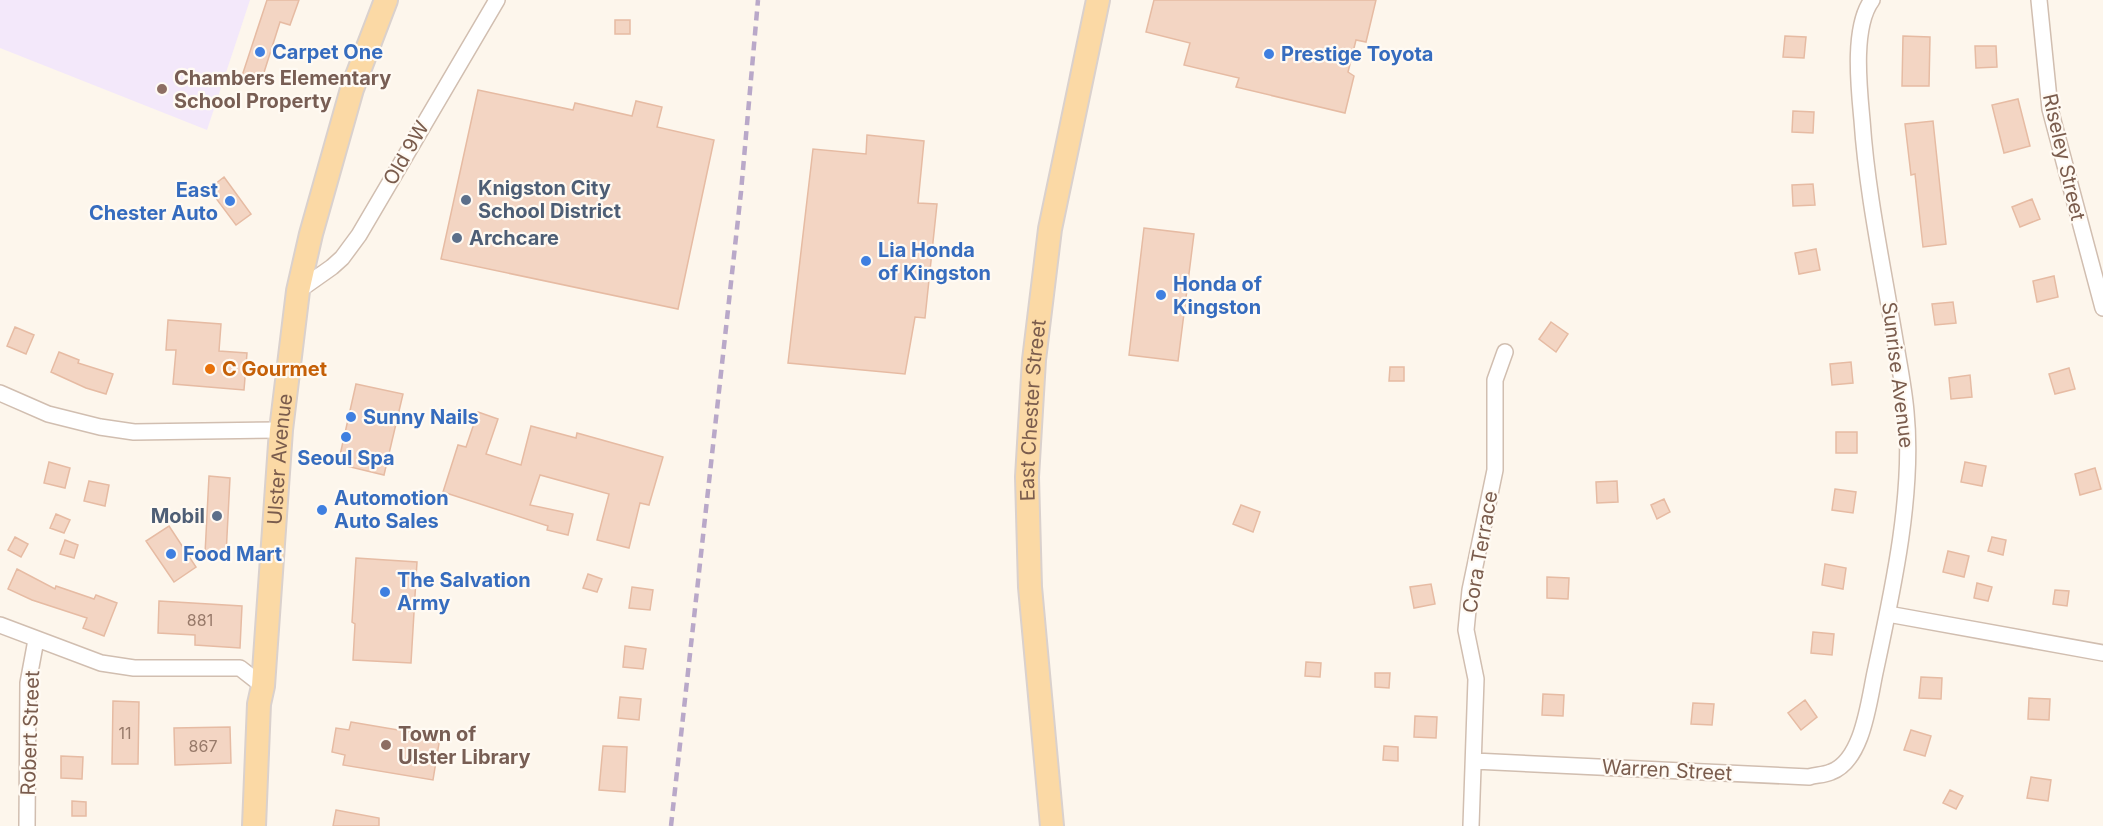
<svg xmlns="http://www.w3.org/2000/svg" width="2103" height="826" font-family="Inter,sans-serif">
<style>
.education{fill:#f3e8fa}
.building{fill:#f3d5c3;stroke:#e6bba3;stroke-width:1.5}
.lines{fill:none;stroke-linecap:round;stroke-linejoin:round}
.minor-casing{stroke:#d1beb0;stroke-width:18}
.primary-casing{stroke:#dad1cd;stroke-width:26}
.minor{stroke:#fff;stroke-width:15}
.primary{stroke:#fbd9a5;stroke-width:22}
.rail{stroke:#b9a8c9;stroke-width:4.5;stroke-dasharray:9 6;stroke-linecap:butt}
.shop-dot{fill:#3f7fe0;stroke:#fffaf3;stroke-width:2}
.education-dot{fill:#8d6e63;stroke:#fffaf3;stroke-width:2}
.service-dot{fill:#5c6f8a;stroke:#fffaf3;stroke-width:2}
.food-dot{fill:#e8710a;stroke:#fffaf3;stroke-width:2}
.labels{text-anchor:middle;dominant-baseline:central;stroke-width:4.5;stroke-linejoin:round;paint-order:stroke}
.number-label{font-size:16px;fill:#987a6a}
.shop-label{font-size:20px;font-weight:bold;fill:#366cbe;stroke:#fffaf3;text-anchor:start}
.education-label{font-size:20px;font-weight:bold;fill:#785e54;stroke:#fffaf3;text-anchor:start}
.street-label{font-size:20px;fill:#7a5c4d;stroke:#fffaf3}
.service-label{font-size:20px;font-weight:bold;fill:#4e5e75;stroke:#fffaf3;text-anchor:start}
.food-label{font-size:20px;font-weight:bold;fill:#c56008;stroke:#fffaf3;text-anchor:start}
</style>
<rect width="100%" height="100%" fill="#fdf6ec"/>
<path class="education" d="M 0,0 L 250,0 L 207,130 L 0,48 Z"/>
<path class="building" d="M 267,0 L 299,0 L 290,25 L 280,22 L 260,85 L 241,79 Z
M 1154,0 L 1376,0 L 1366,42 L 1356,40 L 1348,72 L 1354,76 L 1345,113 L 1236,87 L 1239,78 L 1184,65 L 1190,43 L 1146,32 Z
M 615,20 L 630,20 L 630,34 L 615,34 Z
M 1785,36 L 1806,37 L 1804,58 L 1783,57 Z
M 1903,36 L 1930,37 L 1929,86 L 1902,86 Z
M 1975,46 L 1996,46 L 1997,67 L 1976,68 Z
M 478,90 L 573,110 L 575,103 L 632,116 L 636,101 L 662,107 L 657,127 L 714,140 L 678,309 L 441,259 Z
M 2018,99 L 2030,146 L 2004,153 L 1992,105 Z
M 1793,111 L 1814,112 L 1813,133 L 1792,132 Z
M 1933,121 L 1946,244 L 1923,247 L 1915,174 L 1911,175 L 1905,124 Z
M 867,135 L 924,141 L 918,203 L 937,204 L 925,318 L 915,317 L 905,374 L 788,363 L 813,149 L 866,154 Z
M 224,177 L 251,214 L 236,225 L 209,189 Z
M 1813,184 L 1815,205 L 1793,206 L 1792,185 Z
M 2032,199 L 2040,219 L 2020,227 L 2012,207 Z
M 1144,228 L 1194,234 L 1178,361 L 1129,355 Z
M 1816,249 L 1820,270 L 1799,274 L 1795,253 Z
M 2054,276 L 2058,297 L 2037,302 L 2033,281 Z
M 1953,302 L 1956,323 L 1935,325 L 1932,304 Z
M 168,320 L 221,324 L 219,351 L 247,353 L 244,390 L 173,384 L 176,350 L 166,350 Z
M 1551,322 L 1568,334 L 1556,352 L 1539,339 Z
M 15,327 L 34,335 L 26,354 L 7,346 Z
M 59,352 L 79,360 L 78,363 L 113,374 L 106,394 L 86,388 L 51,372 Z
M 1851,362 L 1853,383 L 1832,385 L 1830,364 Z
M 1390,367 L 1404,367 L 1404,381 L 1389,381 Z
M 2069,368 L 2075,389 L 2055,394 L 2049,374 Z
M 1970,375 L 1972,397 L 1951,399 L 1949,378 Z
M 356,384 L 403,394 L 384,475 L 338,464 Z
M 478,412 L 498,419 L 486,454 L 521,465 L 531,426 L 576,438 L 577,433 L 663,457 L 649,505 L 640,503 L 629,548 L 597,540 L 609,494 L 540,475 L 530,505 L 573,514 L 568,535 L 547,530 L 548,526 L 443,492 L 458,445 L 466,447 Z
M 1836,432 L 1857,432 L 1857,453 L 1836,453 Z
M 49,462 L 70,468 L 65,488 L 44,483 Z
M 1965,462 L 1986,466 L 1982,486 L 1961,482 Z
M 2095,468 L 2101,489 L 2080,495 L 2075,474 Z
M 209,476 L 230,478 L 226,555 L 205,554 Z
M 89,481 L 109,485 L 105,506 L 84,501 Z
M 1617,481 L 1618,502 L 1597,503 L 1596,482 Z
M 1835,489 L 1856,492 L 1853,513 L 1832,510 Z
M 1664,499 L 1670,512 L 1657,519 L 1651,505 Z
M 1241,505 L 1260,512 L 1253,532 L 1233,524 Z
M 56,514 L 70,520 L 64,533 L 50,528 Z
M 169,526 L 196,567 L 174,582 L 146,541 Z
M 15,537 L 28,544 L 21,557 L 8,550 Z
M 1992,537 L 2006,540 L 2003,555 L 1988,551 Z
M 65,540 L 78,545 L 74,558 L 60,554 Z
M 1948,551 L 1969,556 L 1964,577 L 1943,572 Z
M 356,558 L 417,562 L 411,663 L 353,660 L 355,624 L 352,622 Z
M 1825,564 L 1846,568 L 1843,589 L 1822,585 Z
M 17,569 L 55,589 L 56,586 L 94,599 L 96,595 L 117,603 L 104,636 L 83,628 L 87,618 L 32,600 L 8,589 Z
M 588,574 L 602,579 L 597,592 L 583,588 Z
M 1547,577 L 1569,578 L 1568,599 L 1547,598 Z
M 1977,583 L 1992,587 L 1988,601 L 1974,598 Z
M 1431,584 L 1435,604 L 1414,608 L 1410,587 Z
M 632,587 L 653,590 L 650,610 L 629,608 Z
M 2055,590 L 2069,591 L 2067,606 L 2053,604 Z
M 159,601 L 242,606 L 240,648 L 195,645 L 195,635 L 158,633 Z
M 1813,632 L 1834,634 L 1832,655 L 1811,653 Z
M 625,646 L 646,649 L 643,669 L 623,667 Z
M 1306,662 L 1321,663 L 1320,677 L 1305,676 Z
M 1375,673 L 1390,673 L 1389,688 L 1375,687 Z
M 1921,677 L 1942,678 L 1941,699 L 1919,698 Z
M 1543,694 L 1564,695 L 1563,716 L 1542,715 Z
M 620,697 L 641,699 L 639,720 L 618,718 Z
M 2029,698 L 2050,699 L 2049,720 L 2028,719 Z
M 1805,700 L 1817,717 L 1801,730 L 1788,713 Z
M 113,701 L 139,702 L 138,764 L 112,764 Z
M 1693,703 L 1714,704 L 1712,725 L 1691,724 Z
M 1415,716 L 1437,717 L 1436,738 L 1414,737 Z
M 351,722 L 440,737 L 433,780 L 343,765 L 345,755 L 332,752 L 336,728 L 349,730 Z
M 230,727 L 231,763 L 175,765 L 174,728 Z
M 1911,730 L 1931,736 L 1925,756 L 1904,750 Z
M 603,746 L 627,747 L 625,792 L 599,790 Z
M 1384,746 L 1398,747 L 1398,761 L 1383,760 Z
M 61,756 L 83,757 L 82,779 L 61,778 Z
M 2031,777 L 2051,780 L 2048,801 L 2027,798 Z
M 1950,790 L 1963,796 L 1956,809 L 1943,803 Z
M 72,801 L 86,802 L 86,816 L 72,816 Z
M 336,810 L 379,818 L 379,826 L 333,826 Z"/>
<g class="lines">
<g class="minor-casing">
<path id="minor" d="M 2039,0 L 2050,109 L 2103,308
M 298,291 L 332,267 L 342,258 L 359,235 L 497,0
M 0,393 L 48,414 L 100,427 L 134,432 L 281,430
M 1888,614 L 2103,653
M 0,625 L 101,663 L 134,668 L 240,668 L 263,686
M 1474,761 L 1809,777 C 1816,775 1824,775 1831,772 C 1864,760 1869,698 1876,668 C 1893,589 1914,493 1906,412 C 1904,388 1899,364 1895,340 C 1883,267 1867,194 1862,120 C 1859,88 1852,27 1872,0
M 27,826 L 28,683 L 36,640
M 1471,826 L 1476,679 L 1466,630 L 1470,590 L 1495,470 L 1495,380 L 1505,352"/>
</g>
<g class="primary-casing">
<g id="primary">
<path id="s1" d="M 254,826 L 259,704 L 263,686 L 281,430 L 298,291 L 311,234 L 352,89 L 386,0"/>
<path id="s2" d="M 1052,826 L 1030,587 L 1027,477 L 1034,360 L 1050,229 L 1098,0"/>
</g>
</g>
<use href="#minor" class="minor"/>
<use href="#primary" class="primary"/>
<path class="rail" d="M 671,826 L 741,192 L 758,0"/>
</g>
<g class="shop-dot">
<circle cx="260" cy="52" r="6"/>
<circle cx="1269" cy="54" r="6"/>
<circle cx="230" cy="201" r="6"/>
<circle cx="866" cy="261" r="6"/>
<circle cx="1161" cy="295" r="6"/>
<circle cx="351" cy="417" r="6"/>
<circle cx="346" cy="437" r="6"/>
<circle cx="322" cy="510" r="6"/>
<circle cx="171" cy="554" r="6"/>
<circle cx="385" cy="592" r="6"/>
</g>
<g class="education-dot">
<circle cx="162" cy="89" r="6"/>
<circle cx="386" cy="745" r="6"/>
</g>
<g class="service-dot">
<circle cx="466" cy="200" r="6"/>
<circle cx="457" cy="238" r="6"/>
<circle cx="217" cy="516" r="6"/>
</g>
<circle class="food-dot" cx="210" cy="369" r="6"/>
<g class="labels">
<g class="number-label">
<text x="200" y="620">881</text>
<text x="125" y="733">11</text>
<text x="203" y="746">867</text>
</g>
<g class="shop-label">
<text x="272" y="52">Carpet One</text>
<text x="1281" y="54">Prestige Toyota</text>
<text x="218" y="190" text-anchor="end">East<tspan x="218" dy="23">Chester Auto</tspan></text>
<text x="878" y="250">Lia Honda<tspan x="878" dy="23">of Kingston</tspan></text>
<text x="1173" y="284">Honda of<tspan x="1173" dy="23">Kingston</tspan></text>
<text x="363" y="417">Sunny Nails</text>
<text x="346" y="458" text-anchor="middle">Seoul Spa</text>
<text x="334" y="498">Automotion<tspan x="334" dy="23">Auto Sales</tspan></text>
<text x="183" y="554">Food Mart</text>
<text x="397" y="580">The Salvation<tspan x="397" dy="23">Army</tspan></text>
</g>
<g class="education-label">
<text x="174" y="78">Chambers Elementary<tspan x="174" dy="23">School Property</tspan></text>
<text x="398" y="734">Town of<tspan x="398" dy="23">Ulster Library</tspan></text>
</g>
<g class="street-label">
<text transform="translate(406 153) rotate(-60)">Old 9W</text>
<text transform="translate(2064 157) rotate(77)">Riseley Street</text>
<text transform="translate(1898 375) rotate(83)">Sunrise Avenue</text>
<text stroke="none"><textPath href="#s2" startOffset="417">East Chester Street</textPath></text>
<text stroke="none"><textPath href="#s1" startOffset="368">Ulster Avenue</textPath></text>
<text transform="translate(1480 552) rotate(-80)">Cora Terrace</text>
<text transform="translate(30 733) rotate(-88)">Robert Street</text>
<text transform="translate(1667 770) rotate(3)">Warren Street</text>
</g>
<g class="service-label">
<text x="478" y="188">Knigston City<tspan x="478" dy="23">School District</tspan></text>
<text x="469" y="238">Archcare</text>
<text x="205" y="516" text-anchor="end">Mobil</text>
</g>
<g class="food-label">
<text x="222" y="369">C Gourmet</text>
</g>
</g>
</svg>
